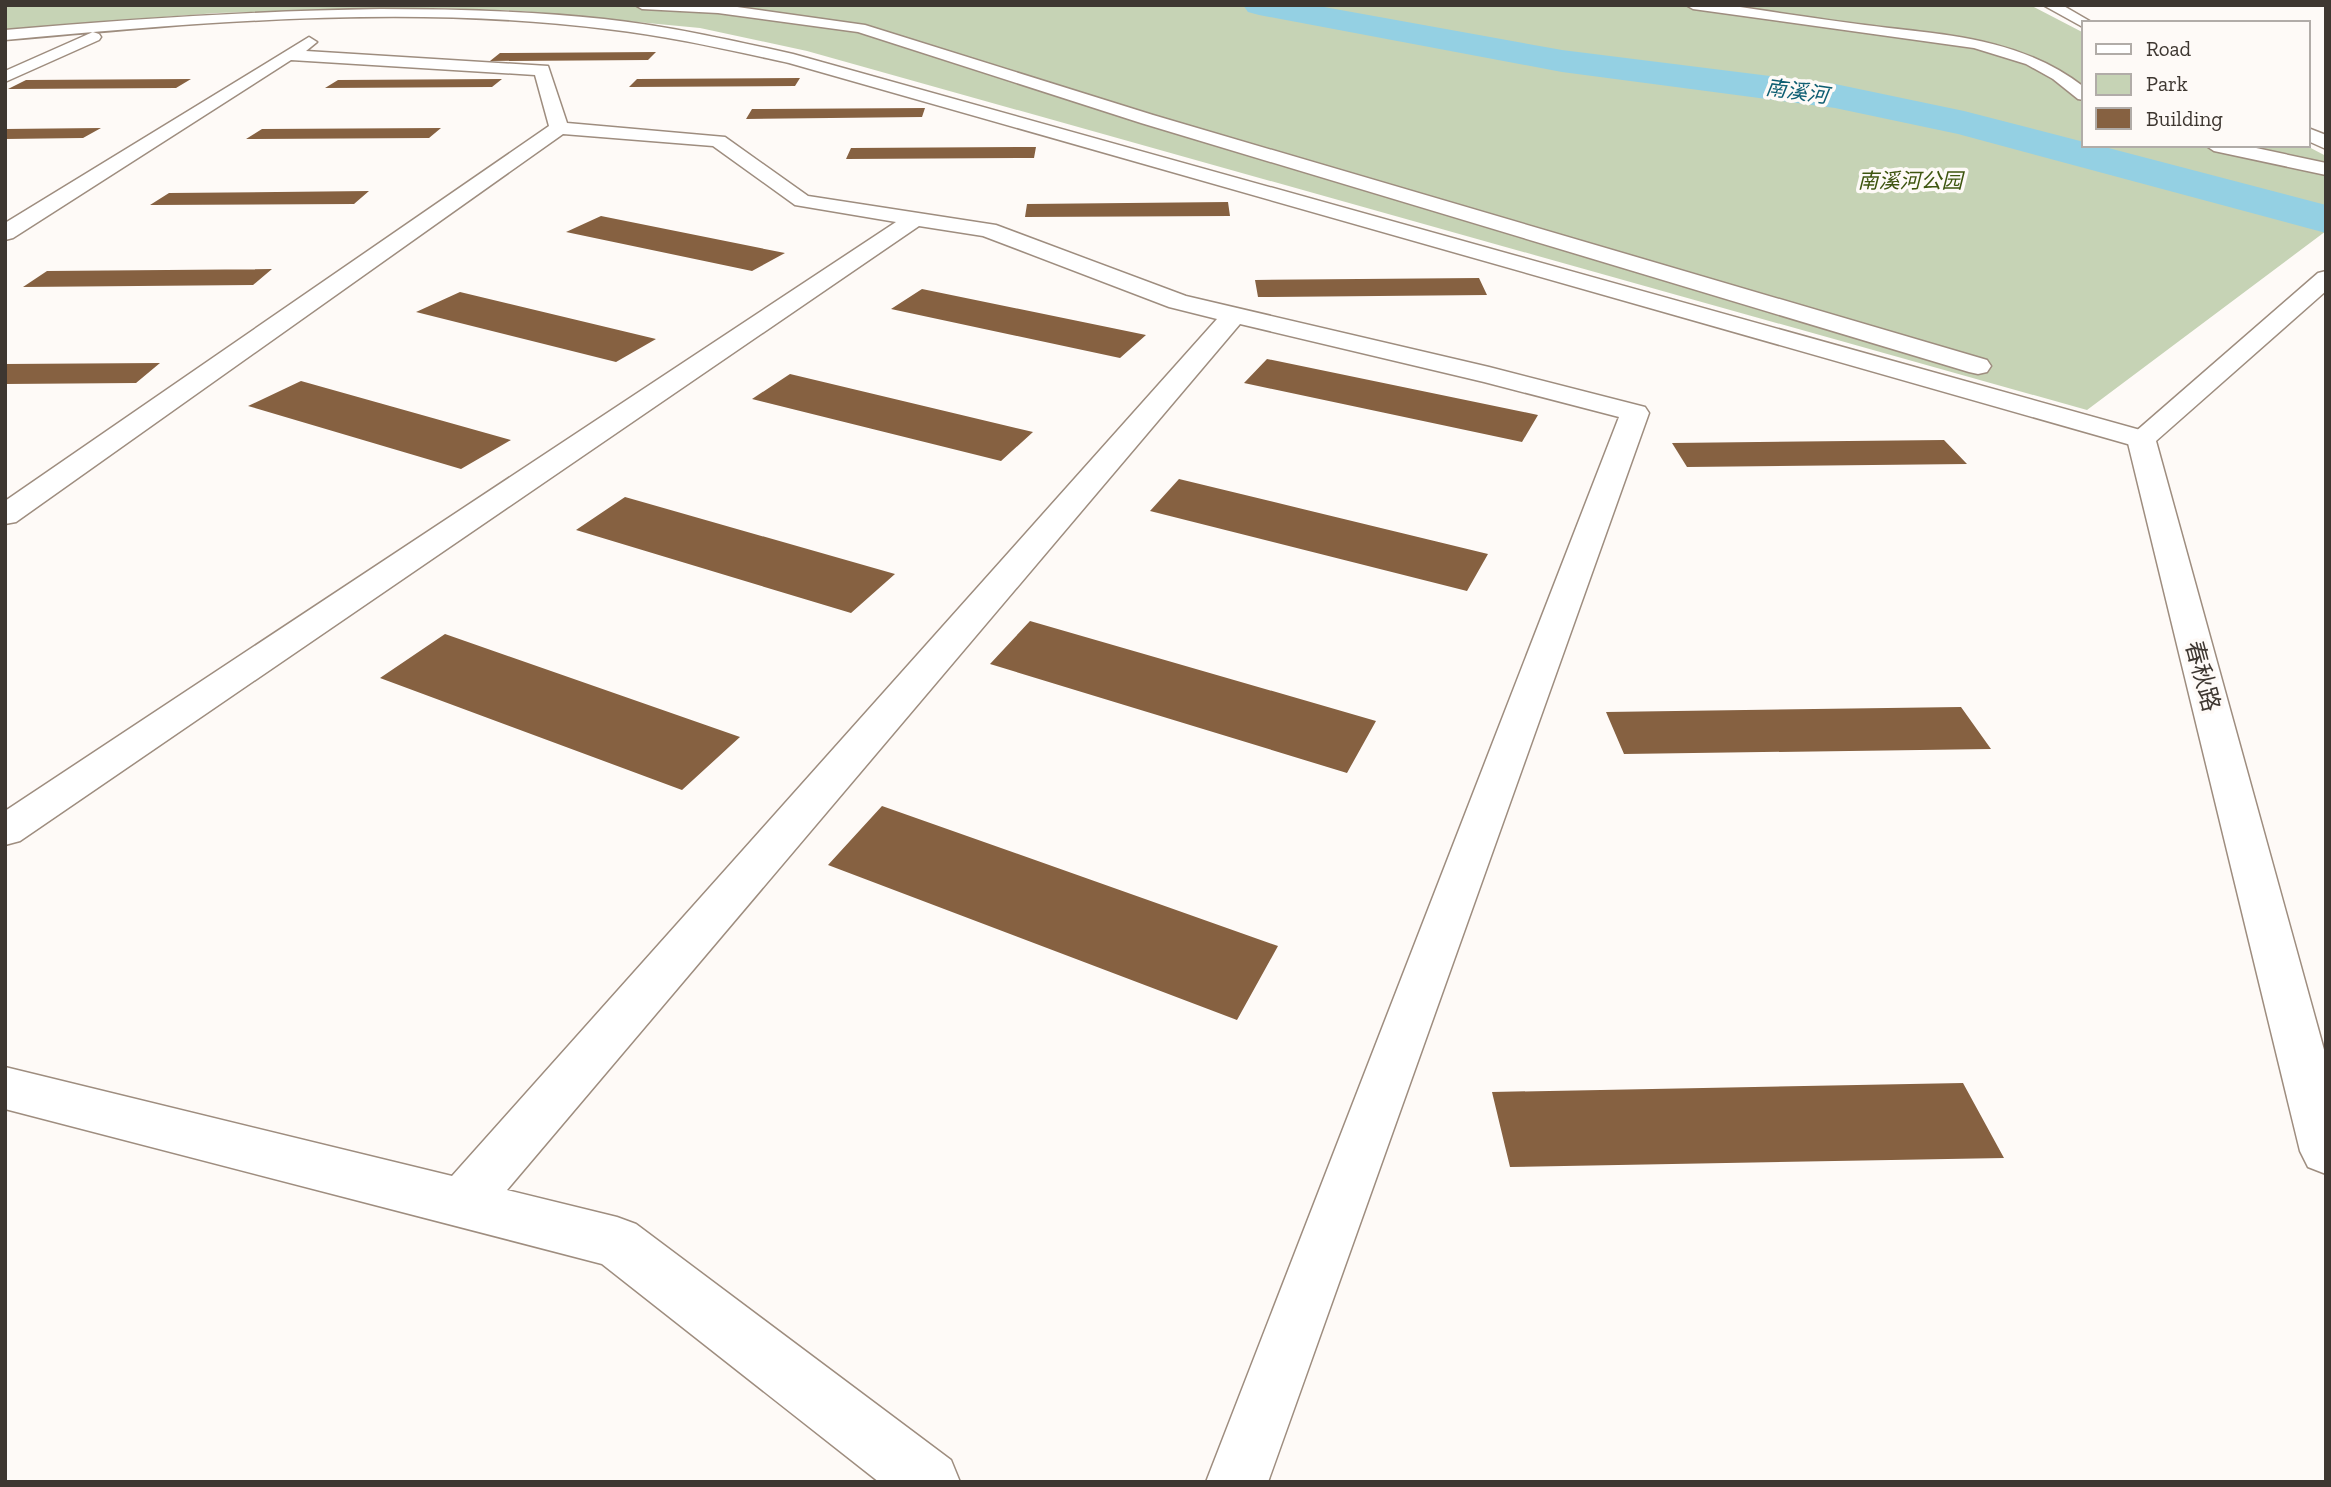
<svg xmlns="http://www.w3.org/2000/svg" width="2331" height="1487" font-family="'Zilla Slab','Noto Sans SC',serif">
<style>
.green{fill:#c6d3b5}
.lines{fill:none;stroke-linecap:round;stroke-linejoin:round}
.river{fill:#94d0e3;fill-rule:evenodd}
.building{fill:#866141}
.minor-casing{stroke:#9e8d7f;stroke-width:3}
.major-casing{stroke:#9e8d7f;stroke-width:3}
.minor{fill:#fff;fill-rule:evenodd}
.major{fill:#fff;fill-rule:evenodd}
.labels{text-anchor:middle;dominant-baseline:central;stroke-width:7;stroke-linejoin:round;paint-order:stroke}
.far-water-label{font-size:21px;font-style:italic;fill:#0e5e72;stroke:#fefaf7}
.far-park-label{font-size:21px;font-style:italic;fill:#3e550f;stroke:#fefaf7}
.street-label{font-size:24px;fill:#3e3731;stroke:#fefaf7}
</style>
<rect width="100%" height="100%" fill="#fefaf7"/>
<path class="green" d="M 5,5 L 2030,5 L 2084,33 L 2084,145 L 2305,145 L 2326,156 L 2326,231 L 2087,410 L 807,51 L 700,28 L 521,11 L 436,8 L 217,13 L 5,29 Z"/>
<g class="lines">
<path class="river" d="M 1243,5 L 1313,5 L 1562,50 L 1835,84 L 1964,111 L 2084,142 L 2084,145 L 2097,145 L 2326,205 L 2326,233 L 1958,134 L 1835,108 L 1562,72 L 1259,15 L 1248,12 Z"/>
</g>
<path class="building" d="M 656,52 L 648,60 L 490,61 L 500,53 Z
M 800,78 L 795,86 L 629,87 L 637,79 Z
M 191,79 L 176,88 L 8,89 L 26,80 Z
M 502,79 L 492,87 L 325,88 L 338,80 Z
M 925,108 L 922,117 L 746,119 L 752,109 Z
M 101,128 L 83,138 L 5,139 L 5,129 Z
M 441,128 L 429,138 L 246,139 L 262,129 Z
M 1036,147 L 1034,158 L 846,159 L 851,148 Z
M 369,191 L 354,204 L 150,205 L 169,193 Z
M 1228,202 L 1230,216 L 1025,217 L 1027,204 Z
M 601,216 L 785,253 L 752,271 L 566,232 Z
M 272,269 L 253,285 L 23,287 L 47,271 Z
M 1479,278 L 1487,295 L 1258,297 L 1255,280 Z
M 922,289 L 1146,335 L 1120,358 L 891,309 Z
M 460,292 L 656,339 L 616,362 L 416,312 Z
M 1267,359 L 1538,415 L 1522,442 L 1244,383 Z
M 160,363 L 136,383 L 5,384 L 5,364 Z
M 790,374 L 1033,432 L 1001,461 L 752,399 Z
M 301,381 L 511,440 L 461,469 L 248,406 Z
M 1944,440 L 1967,464 L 1687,467 L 1672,443 Z
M 1179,479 L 1488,554 L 1467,591 L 1150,511 Z
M 625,497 L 895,574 L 851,613 L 576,530 Z
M 1030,621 L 1376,721 L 1347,773 L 990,664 Z
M 445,634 L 740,737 L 682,790 L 380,678 Z
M 1961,707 L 1991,749 L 1624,754 L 1606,712 Z
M 882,806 L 1278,946 L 1237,1020 L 828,865 Z
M 1963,1083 L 2004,1158 L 1510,1167 L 1492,1092 Z"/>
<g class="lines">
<g class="minor-casing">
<path id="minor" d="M 635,5 L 723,5 L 865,25 L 1153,115 L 1987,360 L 1991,366 L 1987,372 L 1978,374 L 1969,372 L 1141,123 L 858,32 L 718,13 L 642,9 Z
M 1686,5 L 1727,5 C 1773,12 1819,19 1865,25 C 1943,35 2020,37 2084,87 L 2084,100 L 2078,99 L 2053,79 L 2026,64 L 1974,48 L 1693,9 Z
M 380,9 C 455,9 530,11 604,19 C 668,26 731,40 793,54 L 2151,433 L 2155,439 L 2151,445 L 2141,448 L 2131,445 L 789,63 C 729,50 669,36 607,29 C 408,4 205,22 5,40 L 5,30 C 130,19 255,11 380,9 Z
M 93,32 L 99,34 L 101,37 L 99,40 L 5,82 L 5,71 Z
M 309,37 L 317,42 L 306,51 L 548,66 L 567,123 L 725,137 L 808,196 L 996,225 L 1186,296 L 1489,367 L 1645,407 L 1649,413 L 1268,1482 L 1206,1482 L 1619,417 L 1484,382 L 1240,324 L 507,1190 L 617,1217 L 636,1224 L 951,1460 L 960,1482 L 879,1482 L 602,1264 L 5,1109 L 5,1067 L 452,1176 L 1217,319 L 1169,307 L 983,236 L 919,226 L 20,841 L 5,845 L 5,811 L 896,222 L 795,205 L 713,146 L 563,134 L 16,522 L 5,524 L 5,501 L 549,126 L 535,75 L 291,60 L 13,238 L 5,240 L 5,223 Z
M 2205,145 L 2242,145 L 2326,163 L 2326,175 L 2214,151 Z"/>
</g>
<g class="major-casing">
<path id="major" d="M 2043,5 L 2062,5 L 2093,23 L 2084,23 L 2084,27 L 2081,26 Z
M 2308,128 L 2326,135 L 2326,149 L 2308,141 Z
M 2326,271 L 2326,291 L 2156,441 L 2326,1057 L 2326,1174 L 2308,1167 L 2300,1151 L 2127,439 L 2318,273 Z"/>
</g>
<use href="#minor" class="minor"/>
<use href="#major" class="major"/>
</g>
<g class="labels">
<g class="far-water-label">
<text transform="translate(1797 91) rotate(8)">南溪河</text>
</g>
<g class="far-park-label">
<text x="1910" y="180">南溪河公园</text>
</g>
<g class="street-label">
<text transform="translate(2203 676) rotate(75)">春秋路</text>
</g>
</g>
<rect width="2331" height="1487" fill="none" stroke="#3e3731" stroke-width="14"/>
<rect x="2082" y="21" width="228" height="126" fill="#fefaf7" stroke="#b1aca8" stroke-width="2"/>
<rect x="2096" y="44" width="35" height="10" fill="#ffffff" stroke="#b1aca8" stroke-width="2"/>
<text x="2146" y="56" font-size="21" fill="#3e3731">Road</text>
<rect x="2096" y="74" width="35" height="21" fill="#c6d3b5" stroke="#b1aca8" stroke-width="2"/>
<text x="2146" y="91" font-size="21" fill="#3e3731">Park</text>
<rect x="2096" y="108" width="35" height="21" fill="#866141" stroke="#b1aca8" stroke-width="2"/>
<text x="2146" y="126" font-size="21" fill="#3e3731">Building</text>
</svg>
